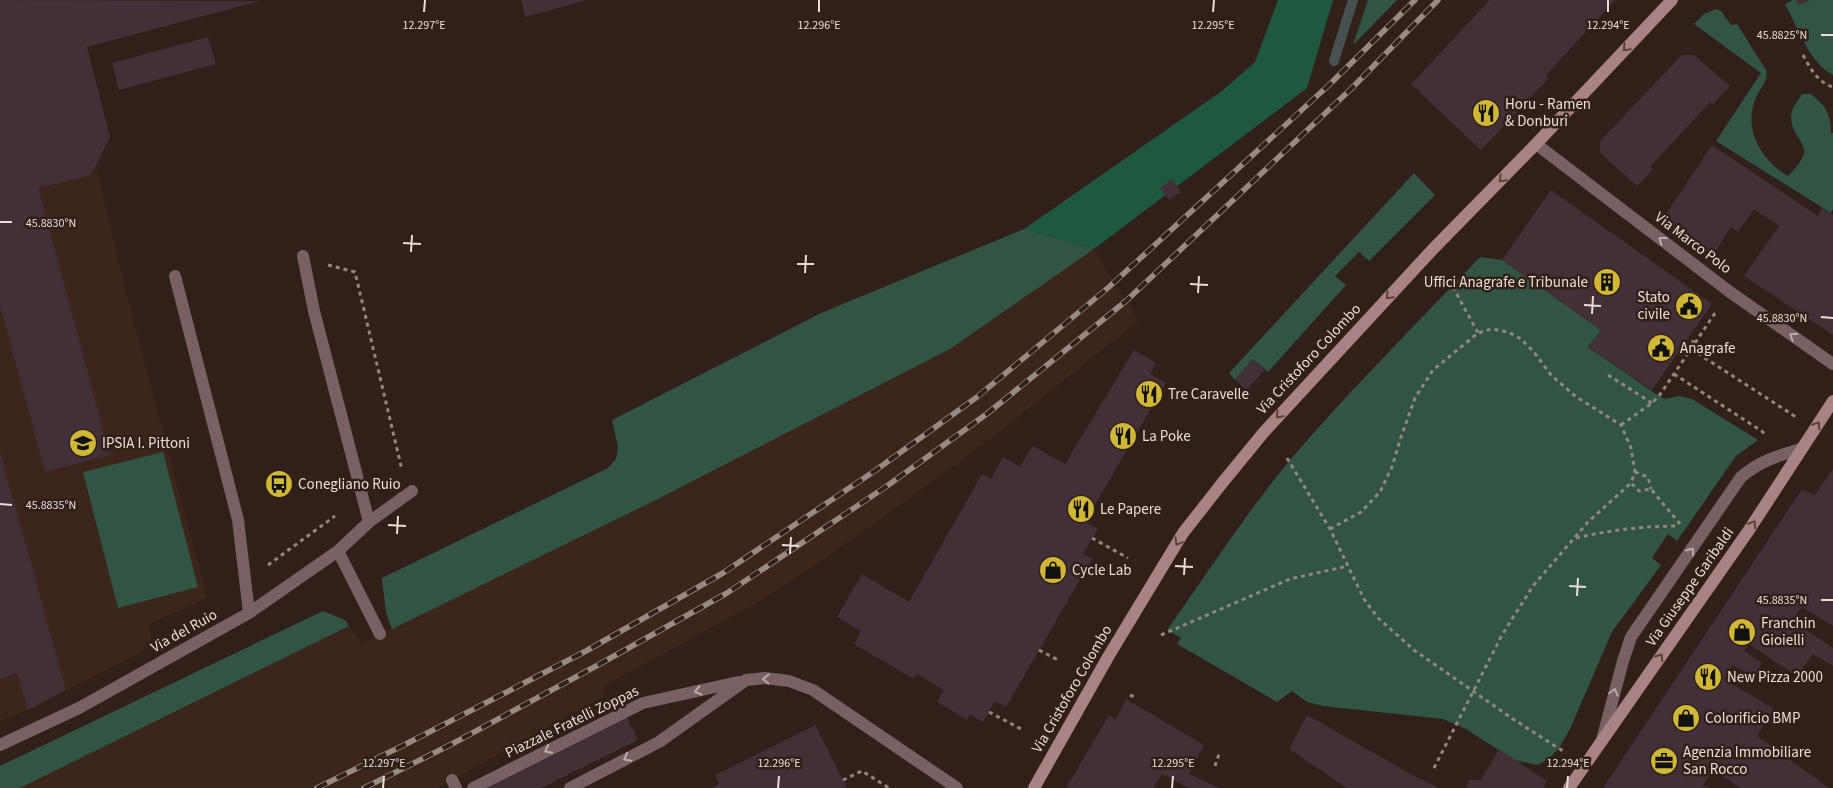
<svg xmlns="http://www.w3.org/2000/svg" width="1833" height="788" font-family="'Source Sans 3',sans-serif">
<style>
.built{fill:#3c261c}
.green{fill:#315444}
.forest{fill:#1f5841}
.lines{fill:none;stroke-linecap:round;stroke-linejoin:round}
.stream{stroke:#475152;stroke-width:10}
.building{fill:#413037}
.path{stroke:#938580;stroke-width:3;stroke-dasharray:4 4;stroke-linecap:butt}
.lane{stroke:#796062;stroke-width:12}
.street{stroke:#796062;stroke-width:12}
.secondary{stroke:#a98285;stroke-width:12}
.rail-casing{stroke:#978984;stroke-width:5.5}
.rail{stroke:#302019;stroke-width:4;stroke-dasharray:11;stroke-linecap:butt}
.oneway{stroke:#5a423f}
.oneway2{stroke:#bcaba9}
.ticks{fill:none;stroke:#e8ddd8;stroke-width:2}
.labels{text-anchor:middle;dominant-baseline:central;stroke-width:5;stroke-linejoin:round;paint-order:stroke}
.poi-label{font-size:15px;fill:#e8ddd8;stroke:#302019;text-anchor:start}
.street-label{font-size:15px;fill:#e8ddd8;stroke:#302019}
.ticks-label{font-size:12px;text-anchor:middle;fill:#e8ddd8;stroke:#302019;stroke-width:5;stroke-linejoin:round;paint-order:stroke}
</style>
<rect width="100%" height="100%" fill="#302019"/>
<path class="built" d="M 96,166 L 125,289 L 207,598 L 149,624 L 151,639 L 148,646 L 142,652 L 28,710 L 0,721 L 0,200 Z
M 1094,249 L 1138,321 L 1003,429 L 904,502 L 827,557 L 760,601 L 604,686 L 603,697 L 437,788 L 20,788 L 349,626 L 351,628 L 362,643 L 654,501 L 950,349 Z"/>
<path class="green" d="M 1368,0 L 1397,0 L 1353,45 Z
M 1793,0 L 1796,0 L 1799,5 L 1810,0 L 1833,0 L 1833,75 C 1808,61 1798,28 1785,4 Z
M 1716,9 L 1721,11 L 1731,25 L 1737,24 L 1766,70 C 1769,82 1760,87 1756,98 C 1742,129 1762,161 1788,176 C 1794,170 1801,162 1804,154 C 1807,141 1787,132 1792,111 C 1794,105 1799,99 1802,94 L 1811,94 C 1826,106 1831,114 1831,133 L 1833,133 L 1833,209 L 1831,213 L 1716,141 L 1761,73 L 1694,24 L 1704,14 Z
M 1414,173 L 1435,195 L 1369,261 L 1359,252 L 1335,276 L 1346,285 L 1268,372 L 1253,359 L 1235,380 L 1229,373 Z
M 1024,229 L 1094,249 L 950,349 L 654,501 L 392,629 L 386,613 L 382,578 L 608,468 L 616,459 L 618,447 L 612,420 L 821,313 Z
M 1480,257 L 1502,260 L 1601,330 L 1588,347 L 1659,396 L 1665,399 L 1679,396 L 1692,399 L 1758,440 L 1736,456 L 1677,541 L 1668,534 L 1652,558 L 1661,565 L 1612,632 L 1570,729 L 1559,748 L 1550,758 L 1538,765 L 1514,760 L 1466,729 L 1443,719 L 1323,706 L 1307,702 L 1292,691 L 1277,702 L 1177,644 L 1181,638 L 1167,630 C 1209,571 1249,508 1296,453 C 1355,385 1418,322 1480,257 Z
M 163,452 L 198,587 L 118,608 L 83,472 Z
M 323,611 L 345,620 L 349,626 L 20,788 L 0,788 L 0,766 Z"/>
<path class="forest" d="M 1278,0 L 1333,0 L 1307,88 L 1094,249 L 1024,229 L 1222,91 L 1255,62 Z"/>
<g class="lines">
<path class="stream" d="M 1334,61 L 1353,0"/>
</g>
<path class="building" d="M 0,0 L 260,1 L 87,47 L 110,137 L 96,166 L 88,176 L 38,188 L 110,455 L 45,472 L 0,305 Z
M 521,0 L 584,0 L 584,1 L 525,17 Z
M 1490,0 L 1615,0 L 1546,75 L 1549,78 L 1481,150 L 1411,84 Z
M 1796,0 L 1810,0 L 1799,5 Z
M 208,37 L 216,64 L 119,90 L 112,63 Z
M 1682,55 L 1694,55 L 1730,86 L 1713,105 L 1710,102 L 1650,167 L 1653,170 L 1637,186 L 1600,153 L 1600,141 Z
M 1712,145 L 1818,216 L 1822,208 L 1833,215 L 1833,335 L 1744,276 L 1779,226 L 1754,209 L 1738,232 L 1731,227 L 1713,255 L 1662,220 Z
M 1172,179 L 1181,192 L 1169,200 L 1160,188 Z
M 1551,190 L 1712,304 L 1652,390 L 1588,347 L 1601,330 L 1502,260 Z
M 1134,350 L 1156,363 L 1150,374 L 1166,383 L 1085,522 L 1098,529 L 1083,554 L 1092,559 L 1006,707 L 995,701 L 983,722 L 970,715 L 967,720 L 937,702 L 944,690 L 917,674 L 914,679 L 854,644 L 861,631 L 837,617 L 862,574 L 909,602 L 982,474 L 991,479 L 1003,457 L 1020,467 L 1033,446 L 1065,464 Z
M 1253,359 L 1265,370 L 1246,390 L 1235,380 Z
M 0,452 L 66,690 L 28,710 L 17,673 L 0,679 Z
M 1833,469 L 1833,626 L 1802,607 L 1792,620 L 1833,648 L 1833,666 L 1813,654 L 1797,676 L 1749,644 L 1744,651 L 1762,663 L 1753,677 L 1732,665 L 1724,679 L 1774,709 L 1757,736 L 1829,788 L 1740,788 L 1714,770 L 1703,785 L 1708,788 L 1603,788 L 1802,489 L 1814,496 Z
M 1126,699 L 1204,745 L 1189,774 L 1220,788 L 1189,788 L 1162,774 L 1153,788 L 1066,788 L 1109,715 L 1116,719 Z
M 624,712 L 638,740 L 541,788 L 473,788 Z
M 1307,715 L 1409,773 L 1439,788 L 1347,788 L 1289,749 Z
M 815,725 L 847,788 L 712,788 L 719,784 L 715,775 Z
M 1499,749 L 1547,781 L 1543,788 L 1465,788 L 1470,780 L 1481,780 Z"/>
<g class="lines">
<path class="path" d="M 1803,55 C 1810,68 1818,83 1833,87
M 328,265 L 355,272 L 402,470
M 1449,280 L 1478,333
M 1695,343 L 1717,310
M 1691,349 L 1796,417
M 1674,374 L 1763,432 L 1765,437
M 1608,375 L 1652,403
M 1621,425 L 1652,403 L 1659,396 L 1695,343 L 1689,339
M 1287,458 L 1330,529 L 1364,599 L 1378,618 L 1414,650 L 1513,719 L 1566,753
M 1635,472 L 1648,477 L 1651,489
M 1330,529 L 1361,512 L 1380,492 L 1392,467 L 1401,437 L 1415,398 L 1433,370 L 1478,333 L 1491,329 L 1508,332 L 1521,339 L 1534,352 L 1551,375 L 1575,396 L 1621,425 L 1631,448 L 1635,472 L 1631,483 L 1639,491 L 1651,489 L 1680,524
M 1092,538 L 1128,558
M 1576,538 C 1610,530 1644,526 1679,526
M 268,565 L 335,516
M 1161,635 L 1290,579 L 1348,566
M 1039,650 L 1058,660
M 1130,695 L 1137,698
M 989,712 L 1023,730
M 1215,766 L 1219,754
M 1434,768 L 1502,635 L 1533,586 L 1588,522 L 1631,483
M 843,780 L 862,771 L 889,788"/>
<path class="lane" d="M 303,256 L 314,311 L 369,522
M 175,276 L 238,520 L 249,613
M 338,551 L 380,634
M 1602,740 L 1623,661 L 1631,637 L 1741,477 C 1760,461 1777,456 1801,449
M 0,745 L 79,708 L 249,613 L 338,551 L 369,522 L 412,491
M 452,780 L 456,788
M 473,788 L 643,703 L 738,682
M 570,788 L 659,742 L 746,680 L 765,678 L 789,681 L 813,690 L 957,788"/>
<path class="street" d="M 1536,144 L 1730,292 L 1833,364"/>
<path class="secondary" d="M 1034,788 L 1108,657 L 1183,533 L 1223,482 L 1264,432 L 1433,249 L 1536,144 L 1672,0
M 1569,788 L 1749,530 L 1833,401"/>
<g class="rail-casing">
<path id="rail" d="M 317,788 L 408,743 L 586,651 L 723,573 L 876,470 L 977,397 L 1109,287 L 1330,84 L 1415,0
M 364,788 L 452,744 L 598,665 L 727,593 L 887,486 L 988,413 L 1126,301 L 1351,89 L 1438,0"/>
</g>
<use href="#rail" class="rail"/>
</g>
<defs><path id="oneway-chevron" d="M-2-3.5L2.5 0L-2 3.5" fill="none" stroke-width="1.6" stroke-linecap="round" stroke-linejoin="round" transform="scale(1.25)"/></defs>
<g class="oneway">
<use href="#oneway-chevron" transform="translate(1626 48) rotate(133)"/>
<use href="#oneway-chevron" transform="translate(1502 179) rotate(135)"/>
<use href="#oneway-chevron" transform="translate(1389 296) rotate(133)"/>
<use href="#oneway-chevron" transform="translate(1279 415) rotate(133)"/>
<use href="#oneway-chevron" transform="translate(1817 425) rotate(-57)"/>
<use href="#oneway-chevron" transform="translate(1753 524) rotate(-57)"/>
<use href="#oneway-chevron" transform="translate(1178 542) rotate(121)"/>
<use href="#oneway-chevron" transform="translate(1660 657) rotate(-55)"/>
</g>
<g class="oneway2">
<use href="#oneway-chevron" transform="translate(1662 240) rotate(-143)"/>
<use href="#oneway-chevron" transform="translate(1793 336) rotate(-145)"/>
<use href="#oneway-chevron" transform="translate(1691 551) rotate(-55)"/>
<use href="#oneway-chevron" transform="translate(766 679) rotate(-179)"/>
<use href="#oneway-chevron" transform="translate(698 691) rotate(167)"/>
<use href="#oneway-chevron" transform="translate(1614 692) rotate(-75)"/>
<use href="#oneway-chevron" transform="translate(548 750) rotate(153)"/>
<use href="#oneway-chevron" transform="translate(627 758) rotate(152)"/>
</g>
<path class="ticks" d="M 424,12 L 425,0M 819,12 L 819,0M 1213,12 L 1214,0M 1608,12 L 1608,0M 1821,35 L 1833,35M 0,222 L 12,222M 403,243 L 421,244M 411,252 L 412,235M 797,264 L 814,264M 805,273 L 806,255M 1190,284 L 1208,285M 1198,293 L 1199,276M 1584,305 L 1601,306M 1592,314 L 1593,296M 1821,317 L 1833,318M 0,504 L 12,505M 388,525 L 406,526M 397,534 L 398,516M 782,545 L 799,546M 790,554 L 791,537M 1175,566 L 1193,567M 1184,575 L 1185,558M 1569,586 L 1586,587M 1577,596 L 1578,578M 1821,600 L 1833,600M 383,788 L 384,776M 778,788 L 779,776M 1172,788 L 1173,776M 1567,788 L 1568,776"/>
<defs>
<g id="restaurant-disc" transform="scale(1.4375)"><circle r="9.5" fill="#d1b736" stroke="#302019"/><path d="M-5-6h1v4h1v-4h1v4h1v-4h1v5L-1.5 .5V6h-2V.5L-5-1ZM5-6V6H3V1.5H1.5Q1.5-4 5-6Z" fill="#111"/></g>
<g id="building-disc" transform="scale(1.4375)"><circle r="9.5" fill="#d1b736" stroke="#302019"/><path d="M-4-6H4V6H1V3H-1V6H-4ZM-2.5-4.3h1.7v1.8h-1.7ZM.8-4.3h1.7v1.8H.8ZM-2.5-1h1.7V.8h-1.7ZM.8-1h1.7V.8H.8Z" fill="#111"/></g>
<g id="civic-disc" transform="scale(1.4375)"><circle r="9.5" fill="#d1b736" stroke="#302019"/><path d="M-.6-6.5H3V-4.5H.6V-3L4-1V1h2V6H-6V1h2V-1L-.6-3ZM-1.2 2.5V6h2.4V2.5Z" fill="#111"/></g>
<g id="school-disc" transform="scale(1.4375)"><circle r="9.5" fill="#d1b736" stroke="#302019"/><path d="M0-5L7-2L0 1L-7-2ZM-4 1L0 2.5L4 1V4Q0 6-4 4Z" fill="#111"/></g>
<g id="bus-disc" transform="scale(1.4375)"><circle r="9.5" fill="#d1b736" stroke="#302019"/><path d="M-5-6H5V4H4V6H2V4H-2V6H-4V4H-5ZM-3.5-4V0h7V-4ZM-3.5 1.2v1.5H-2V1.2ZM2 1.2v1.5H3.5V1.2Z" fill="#111"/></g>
<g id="shop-disc" transform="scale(1.4375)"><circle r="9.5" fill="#d1b736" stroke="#302019"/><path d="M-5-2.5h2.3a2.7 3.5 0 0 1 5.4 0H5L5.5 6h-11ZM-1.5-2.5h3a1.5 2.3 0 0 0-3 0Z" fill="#111"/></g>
<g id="office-disc" transform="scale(1.4375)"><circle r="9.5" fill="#d1b736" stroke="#302019"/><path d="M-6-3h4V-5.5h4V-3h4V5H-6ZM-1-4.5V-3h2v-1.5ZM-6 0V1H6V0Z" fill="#111"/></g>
</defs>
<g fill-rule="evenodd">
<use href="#restaurant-disc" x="1486" y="113"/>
<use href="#building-disc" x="1607" y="282"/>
<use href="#civic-disc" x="1689" y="306"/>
<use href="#civic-disc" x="1661" y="348"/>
<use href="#restaurant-disc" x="1149" y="394"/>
<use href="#restaurant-disc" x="1123" y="436"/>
<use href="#school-disc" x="83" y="443"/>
<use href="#bus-disc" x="279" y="484"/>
<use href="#restaurant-disc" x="1081" y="509"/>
<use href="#shop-disc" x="1053" y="570"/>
<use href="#shop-disc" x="1742" y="632"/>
<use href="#restaurant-disc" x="1708" y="677"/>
<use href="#shop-disc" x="1686" y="718"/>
<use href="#office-disc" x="1664" y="761"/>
</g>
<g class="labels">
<g class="poi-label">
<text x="1505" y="104">Horu - Ramen<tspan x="1505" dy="17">&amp; Donburi</tspan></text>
<text x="1588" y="282" text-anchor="end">Uffici Anagrafe e Tribunale</text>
<text x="1670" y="297" text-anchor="end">Stato<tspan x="1670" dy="17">civile</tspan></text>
<text x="1680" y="348">Anagrafe</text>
<text x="1168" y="394">Tre Caravelle</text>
<text x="1142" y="436">La Poke</text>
<text x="102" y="443">IPSIA I. Pittoni</text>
<text x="298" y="484">Conegliano Ruio</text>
<text x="1100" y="509">Le Papere</text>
<text x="1072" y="570">Cycle Lab</text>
<text x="1761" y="623">Franchin<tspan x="1761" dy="17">Gioielli</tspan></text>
<text x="1727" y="677">New Pizza 2000</text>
<text x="1705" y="718">Colorificio BMP</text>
<text x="1683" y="752">Agenzia Immobiliare<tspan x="1683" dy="17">San Rocco</tspan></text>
</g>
<g class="street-label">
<text transform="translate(1693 243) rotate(37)">Via Marco Polo</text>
<text transform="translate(1309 359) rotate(-47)">Via Cristoforo Colombo</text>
<text transform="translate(1690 587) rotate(-55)">Via Giuseppe Garibaldi</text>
<text transform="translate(184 631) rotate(-29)">Via del Ruio</text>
<text transform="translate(1072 689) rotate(-60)">Via Cristoforo Colombo</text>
<text transform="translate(572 722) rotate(-26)">Piazzale Fratelli Zoppas</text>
</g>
</g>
<g class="ticks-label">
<text x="424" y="29">12.297°E</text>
<text x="819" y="29">12.296°E</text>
<text x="1213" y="29">12.295°E</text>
<text x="1608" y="29">12.294°E</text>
<text x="1782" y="39">45.8825°N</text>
<text x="51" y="227">45.8830°N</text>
<text x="1782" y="322">45.8830°N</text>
<text x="51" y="509">45.8835°N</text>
<text x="1782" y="604">45.8835°N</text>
<text x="384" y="767">12.297°E</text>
<text x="779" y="767">12.296°E</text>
<text x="1173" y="767">12.295°E</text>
<text x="1568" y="767">12.294°E</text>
</g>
</svg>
